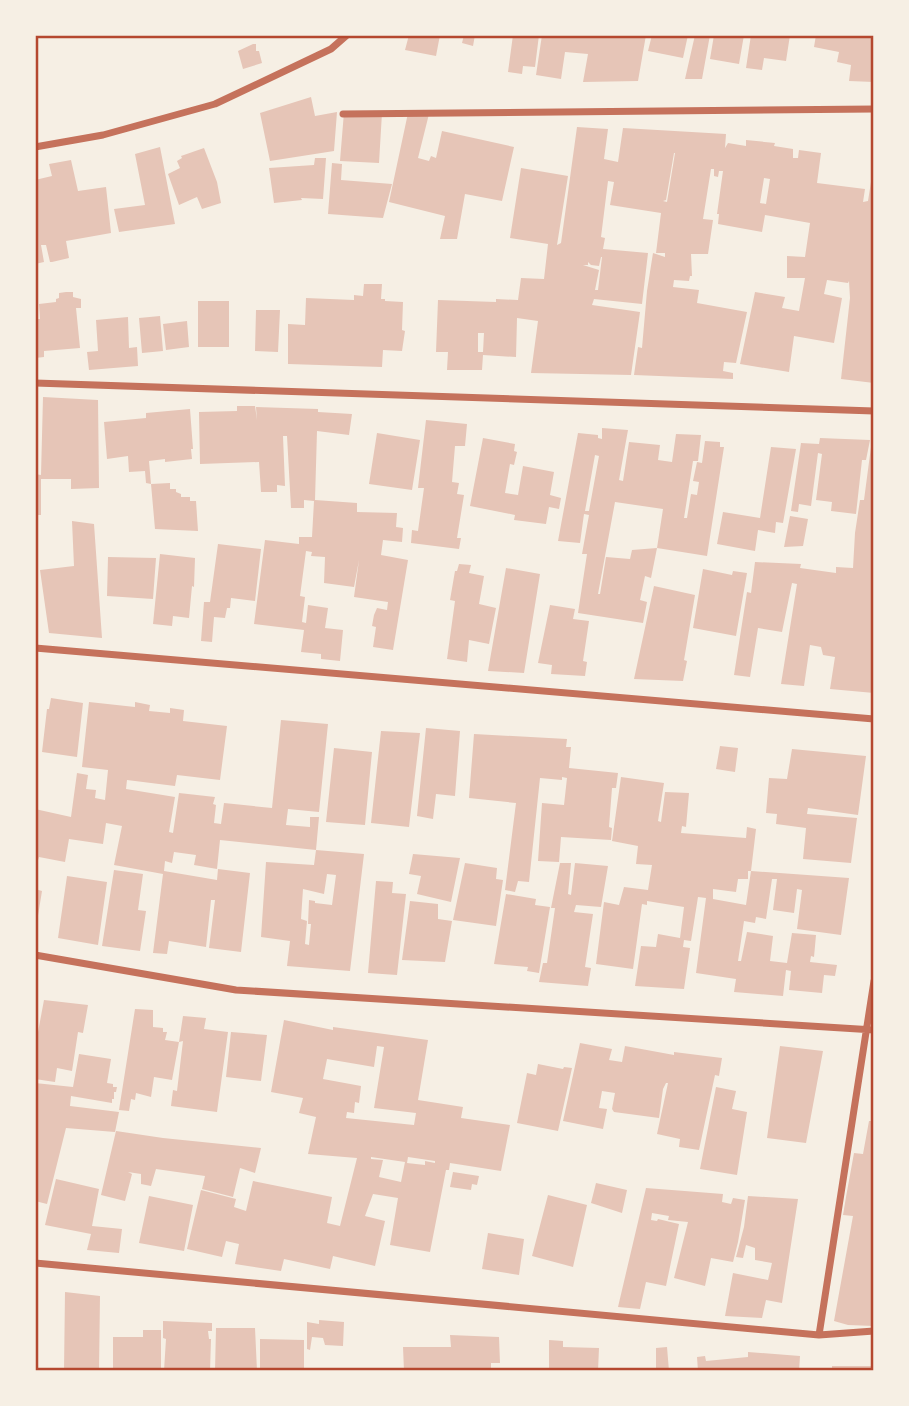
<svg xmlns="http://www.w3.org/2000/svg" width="909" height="1406" font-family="Karla,sans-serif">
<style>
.building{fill:#e6c5b7;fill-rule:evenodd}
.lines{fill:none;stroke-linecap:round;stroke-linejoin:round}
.minor{stroke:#c5725c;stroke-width:7}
.neatline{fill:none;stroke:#b5482f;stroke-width:2.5}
</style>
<rect width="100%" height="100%" fill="#f6efe4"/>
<path class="building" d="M 409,35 L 440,35 L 436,56 L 405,50 Z
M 464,35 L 475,35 L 473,46 L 462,43 Z
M 513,35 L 539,35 L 535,67 L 523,66 L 522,74 L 508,72 Z
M 542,35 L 646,35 L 638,81 L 583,82 L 588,54 L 565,52 L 561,79 L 536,75 Z
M 652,35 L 688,35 L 683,58 L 648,51 Z
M 695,35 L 710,35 L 702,79 L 685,79 Z
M 714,35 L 744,35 L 739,64 L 710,59 Z
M 751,35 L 790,35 L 786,61 L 764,58 L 762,70 L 746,68 Z
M 816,35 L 874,35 L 874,82 L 849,81 L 851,65 L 837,62 L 839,52 L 814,47 Z
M 253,44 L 256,44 L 256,51 L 259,51 L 262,63 L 243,69 L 238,51 Z
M 311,97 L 315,116 L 337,112 L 334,151 L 270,161 L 260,113 Z
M 344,112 L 382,113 L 379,163 L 340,161 Z
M 408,113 L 429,114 L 418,158 L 429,161 L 431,156 L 436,158 L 442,131 L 514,147 L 502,201 L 465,194 L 457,239 L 440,239 L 445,216 L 389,202 Z
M 577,127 L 608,129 L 604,159 L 618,162 L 623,128 L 726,134 L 725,148 L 728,143 L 746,146 L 746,140 L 775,143 L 774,146 L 793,149 L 793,158 L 798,158 L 799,150 L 821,153 L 817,183 L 865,189 L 863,202 L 868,201 L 874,163 L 874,383 L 841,379 L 850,298 L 849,281 L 848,283 L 827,280 L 824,294 L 842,298 L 834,343 L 794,336 L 789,372 L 740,364 L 755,292 L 785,297 L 782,308 L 799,311 L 805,278 L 787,278 L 787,256 L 805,257 L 810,223 L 765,215 L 762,232 L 718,224 L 719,214 L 717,214 L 723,171 L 719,171 L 718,177 L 714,176 L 714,169 L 711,169 L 703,219 L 713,220 L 708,254 L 691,254 L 692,276 L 690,276 L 689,281 L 674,280 L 673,287 L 699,290 L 697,303 L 747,312 L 736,363 L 724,362 L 723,371 L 733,373 L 733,379 L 634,375 L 638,347 L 642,348 L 647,291 L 653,253 L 665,257 L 665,253 L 656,253 L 661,213 L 610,205 L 614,182 L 608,181 L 601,237 L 605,238 L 603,249 L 648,253 L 642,304 L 594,299 L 592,305 L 640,312 L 631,375 L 531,373 L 538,321 L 517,318 L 516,357 L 483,355 L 482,370 L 447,370 L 448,352 L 436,352 L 438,300 L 496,302 L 496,299 L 518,300 L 521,278 L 544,279 L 548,244 L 510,238 L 521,168 L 568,176 L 557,245 L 561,243 ZM 674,153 L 675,153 L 667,202 L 663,201 L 666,200 ZM 764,178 L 770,179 L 766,204 L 760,203 ZM 601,257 L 602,257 L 598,290 L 595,290 L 599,270 L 583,265 L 588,265 L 588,262 L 591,265 L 599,266 ZM 478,333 L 484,333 L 483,352 L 478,352 Z
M 160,147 L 175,224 L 119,232 L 114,209 L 145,205 L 135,154 Z
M 204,148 L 217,182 L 221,203 L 202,209 L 197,197 L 179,205 L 168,174 L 180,168 L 177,161 L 182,158 L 181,156 Z
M 315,158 L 326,158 L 323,199 L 301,198 L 302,200 L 274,203 L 269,168 L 314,165 Z
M 71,160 L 78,191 L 106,187 L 111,233 L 66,241 L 69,258 L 52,262 L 50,262 L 46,245 L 41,245 L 44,262 L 35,264 L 35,180 L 52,176 L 49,164 Z
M 332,163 L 342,164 L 341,180 L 392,184 L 383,218 L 328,214 Z
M 364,284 L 382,284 L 381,299 L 385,299 L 385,301 L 403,302 L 402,330 L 405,331 L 402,351 L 383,350 L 382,367 L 288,364 L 288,324 L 305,325 L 306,298 L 354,300 L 354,295 L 363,296 Z
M 66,292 L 73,292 L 73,297 L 81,299 L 81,308 L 76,308 L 80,348 L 44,351 L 44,357 L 35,358 L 35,319 L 40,319 L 39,304 L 56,302 L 56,299 L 59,298 L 59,293 Z
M 198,301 L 229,301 L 229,347 L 198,347 Z
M 256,310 L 280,310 L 278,352 L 255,351 Z
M 160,316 L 163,351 L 142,353 L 139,318 Z
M 128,317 L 129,348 L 137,347 L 138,366 L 89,370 L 87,352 L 98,351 L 96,320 Z
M 187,321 L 189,347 L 166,350 L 163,324 Z
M 43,397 L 98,400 L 99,488 L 71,489 L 71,479 L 41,479 L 41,515 L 35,515 L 35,474 L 41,475 Z
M 237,406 L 255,406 L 257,420 L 256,407 L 318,409 L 318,412 L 352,414 L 349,435 L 317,431 L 315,500 L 357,503 L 357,512 L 397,513 L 396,527 L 403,528 L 402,542 L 383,540 L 381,555 L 408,560 L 393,650 L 373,647 L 376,627 L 372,626 L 374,615 L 377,608 L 387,610 L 388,602 L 354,597 L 359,560 L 354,587 L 324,583 L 325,557 L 311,556 L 312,552 L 306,551 L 300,596 L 305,597 L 302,622 L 306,623 L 308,605 L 328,608 L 325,628 L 343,630 L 340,661 L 321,659 L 321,654 L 301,652 L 304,630 L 254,624 L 265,540 L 299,544 L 299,537 L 312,537 L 314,501 L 304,500 L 304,508 L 291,508 L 287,436 L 283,436 L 285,486 L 277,485 L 277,492 L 261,492 L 259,462 L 200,464 L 199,412 L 237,411 Z
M 190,409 L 193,449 L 191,449 L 192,459 L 165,462 L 165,459 L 149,461 L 151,484 L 146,483 L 145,471 L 129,472 L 128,456 L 107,459 L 104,422 L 146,418 L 146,413 Z
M 35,415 L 38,416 L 38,466 L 35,466 Z
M 426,420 L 467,424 L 465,446 L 455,446 L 452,482 L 459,483 L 457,494 L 464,495 L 457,538 L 461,538 L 459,549 L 411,543 L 412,530 L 418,531 L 424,488 L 418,488 Z
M 602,428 L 628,430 L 619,480 L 623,481 L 629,442 L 660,445 L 658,460 L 672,462 L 676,434 L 701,435 L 698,461 L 693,461 L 684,518 L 687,518 L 691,494 L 697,495 L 699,482 L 693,481 L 697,462 L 702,463 L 705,441 L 720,442 L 720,447 L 724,447 L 707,556 L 657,548 L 663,509 L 615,502 L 598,594 L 600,594 L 606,557 L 630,559 L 632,550 L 657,548 L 651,578 L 645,576 L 640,600 L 647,602 L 643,623 L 578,613 L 587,554 L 582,554 L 589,515 L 584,514 L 580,543 L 558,541 L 578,433 L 598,435 L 598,438 L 602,439 ZM 595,455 L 599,456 L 589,511 L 585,511 Z
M 377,433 L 420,440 L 412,490 L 369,484 Z
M 483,438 L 515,444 L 514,451 L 517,452 L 514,465 L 510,464 L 505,493 L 518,495 L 523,466 L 554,472 L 550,495 L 561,498 L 559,509 L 549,507 L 546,524 L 514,520 L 515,515 L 470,506 Z
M 820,438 L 870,440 L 866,460 L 862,460 L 856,514 L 831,511 L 832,502 L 816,500 L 822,454 L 818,453 L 811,506 L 799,504 L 798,512 L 791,511 L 801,443 L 819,444 Z
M 771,447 L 796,449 L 783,523 L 776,522 L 775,533 L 758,530 L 755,551 L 717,544 L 723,512 L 760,518 Z
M 871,447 L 874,447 L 874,693 L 830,689 L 835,657 L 823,655 L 821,647 L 810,645 L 804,686 L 781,684 L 797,584 L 792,583 L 782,632 L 758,628 L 750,677 L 734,675 L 747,592 L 751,593 L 755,562 L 801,564 L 800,568 L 836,573 L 836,567 L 853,568 L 855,533 L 860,500 L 864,500 Z
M 170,483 L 170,489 L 176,489 L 176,492 L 181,494 L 181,497 L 190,497 L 190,501 L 196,501 L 198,531 L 155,529 L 151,484 Z
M 790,516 L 808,519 L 803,546 L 784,547 Z
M 72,521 L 94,524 L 102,638 L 49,633 L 40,570 L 74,566 Z
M 218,544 L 261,549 L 255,601 L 231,598 L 230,608 L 227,608 L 225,618 L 214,617 L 212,642 L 201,641 L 204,602 L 210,602 Z
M 160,554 L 195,558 L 194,587 L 192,586 L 189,618 L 173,616 L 172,626 L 153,624 Z
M 108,557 L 156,558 L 153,599 L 107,596 Z
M 459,564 L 471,565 L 469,573 L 484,576 L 479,604 L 496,608 L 489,644 L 469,640 L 467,662 L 447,659 L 455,601 L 450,600 L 455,571 L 457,571 Z
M 506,568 L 540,574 L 524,673 L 488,671 Z
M 703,569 L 732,575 L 733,571 L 747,573 L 736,636 L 693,628 Z
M 654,586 L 695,595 L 684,660 L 687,661 L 683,681 L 634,679 Z
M 550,605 L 575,609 L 573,619 L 589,621 L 583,661 L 587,662 L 585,676 L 551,674 L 552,665 L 538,663 Z
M 51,698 L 83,703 L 77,757 L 42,752 L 47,709 L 49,709 Z
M 89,702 L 135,707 L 135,702 L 150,705 L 149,711 L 170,713 L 170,708 L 184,710 L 183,721 L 227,726 L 220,780 L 177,775 L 175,786 L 127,780 L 126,789 L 175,797 L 169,832 L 173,833 L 179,793 L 215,797 L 213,804 L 216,805 L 214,823 L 221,824 L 224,803 L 272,808 L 281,720 L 328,724 L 319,812 L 288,809 L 286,825 L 310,827 L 310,817 L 319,817 L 316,850 L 220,840 L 217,869 L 194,865 L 196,855 L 174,852 L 172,863 L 165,861 L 164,871 L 217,880 L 218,869 L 250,873 L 241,952 L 209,948 L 215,900 L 211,900 L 206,947 L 169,941 L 167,954 L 153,953 L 163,874 L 114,865 L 122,826 L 106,823 L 103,844 L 69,839 L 65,862 L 39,857 L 35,869 L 35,809 L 71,817 L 77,773 L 88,775 L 86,789 L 96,790 L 95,798 L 105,800 L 108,770 L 82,767 Z
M 426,728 L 460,731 L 455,796 L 436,794 L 433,819 L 417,816 Z
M 381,731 L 420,733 L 409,827 L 371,823 Z
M 474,734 L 567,739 L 566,747 L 571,747 L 569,768 L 618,773 L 616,788 L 612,788 L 609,827 L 612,828 L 611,840 L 561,837 L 559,862 L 538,861 L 542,803 L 564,805 L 567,778 L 562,777 L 562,780 L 540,778 L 529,882 L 518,881 L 515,892 L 505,890 L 516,803 L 469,798 Z
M 720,746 L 738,748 L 735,772 L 716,769 Z
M 334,748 L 372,752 L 365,825 L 326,822 Z
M 792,749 L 866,756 L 858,815 L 808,808 L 807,814 L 857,818 L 851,863 L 803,859 L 806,828 L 776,824 L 777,814 L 766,813 L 769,778 L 787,779 Z
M 621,777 L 664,783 L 658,821 L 661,822 L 665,792 L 689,793 L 686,827 L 682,826 L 681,833 L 746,838 L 747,827 L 756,829 L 751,871 L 849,878 L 841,935 L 797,929 L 802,890 L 797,889 L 794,913 L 773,910 L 777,879 L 772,879 L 766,919 L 756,917 L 755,923 L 744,921 L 738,961 L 741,961 L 747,932 L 773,936 L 770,961 L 787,963 L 792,933 L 816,935 L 814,957 L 811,956 L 810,962 L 837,965 L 835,976 L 824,975 L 822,993 L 789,990 L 791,971 L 786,970 L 783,996 L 734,992 L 736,979 L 696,973 L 706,898 L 698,897 L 691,941 L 684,940 L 683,947 L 690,948 L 684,989 L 635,986 L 641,946 L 656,947 L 658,934 L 680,938 L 684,907 L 647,901 L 647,905 L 642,904 L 633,969 L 596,964 L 604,902 L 619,905 L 624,887 L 648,890 L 652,865 L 636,864 L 638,846 L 612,841 ZM 748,871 L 751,871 L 746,905 L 713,899 L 713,889 L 736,892 L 738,879 L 748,879 Z
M 316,850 L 364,854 L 350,971 L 287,966 L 290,941 L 261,937 L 266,862 L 314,865 ZM 327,874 L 336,875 L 332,905 L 315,903 L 315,901 L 309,900 L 308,924 L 311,924 L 309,945 L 305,944 L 307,921 L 301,919 L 303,889 L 324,894 Z
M 413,854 L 460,858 L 451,902 L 417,894 L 421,876 L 409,874 Z
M 465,863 L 497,868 L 496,879 L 503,880 L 496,926 L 453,920 Z
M 560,863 L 571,863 L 568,894 L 571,895 L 575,863 L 608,866 L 601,907 L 576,905 L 574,912 L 593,914 L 585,967 L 591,968 L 588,986 L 539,982 L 543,963 L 547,963 L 555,908 L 551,908 Z
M 114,870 L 143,874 L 138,910 L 146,911 L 140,951 L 102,946 Z
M 67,876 L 107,882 L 98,945 L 58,938 Z
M 376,881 L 393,882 L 392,893 L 406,894 L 397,975 L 368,973 Z
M 35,889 L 42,891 L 36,928 L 35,928 Z
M 506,894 L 536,899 L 535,905 L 550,907 L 539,973 L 527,971 L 528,967 L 494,964 Z
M 410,901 L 438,904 L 438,919 L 452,921 L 445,962 L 402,960 Z
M 44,1000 L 88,1005 L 83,1033 L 78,1032 L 72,1071 L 57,1068 L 55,1082 L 35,1079 L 35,1048 Z
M 135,1009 L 153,1010 L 153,1027 L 163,1028 L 163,1032 L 167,1032 L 165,1040 L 179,1042 L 172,1080 L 154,1077 L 151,1097 L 136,1093 L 135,1100 L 131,1099 L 129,1111 L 119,1110 Z
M 183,1016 L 206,1018 L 204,1029 L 228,1032 L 217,1112 L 171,1106 L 173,1090 L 177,1091 L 183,1041 L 179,1042 Z
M 284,1020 L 333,1030 L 333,1027 L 428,1040 L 418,1100 L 463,1107 L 461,1118 L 510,1125 L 501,1171 L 450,1163 L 449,1170 L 446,1170 L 430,1252 L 390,1245 L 398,1198 L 373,1194 L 365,1216 L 385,1221 L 375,1266 L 333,1256 L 330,1269 L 284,1259 L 281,1271 L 235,1264 L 239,1244 L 226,1241 L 222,1257 L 187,1249 L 201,1190 L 236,1199 L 234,1207 L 246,1211 L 253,1181 L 332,1197 L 327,1223 L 340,1226 L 357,1158 L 308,1154 L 316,1117 L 299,1113 L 303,1098 L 271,1092 ZM 377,1046 L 384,1047 L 374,1108 L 416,1113 L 414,1125 L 346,1118 L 347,1112 L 354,1113 L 355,1102 L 359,1103 L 361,1086 L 323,1079 L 327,1059 L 374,1067 ZM 371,1157 L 405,1162 L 401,1182 L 379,1177 L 383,1160 L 371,1159 ZM 408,1157 L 435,1161 L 435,1163 L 425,1161 L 425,1165 L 407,1163 Z
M 231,1032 L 267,1035 L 261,1081 L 226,1077 Z
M 580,1043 L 612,1049 L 609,1060 L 622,1062 L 625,1046 L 674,1055 L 674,1052 L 722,1058 L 719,1076 L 715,1075 L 699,1150 L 679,1147 L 680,1139 L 657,1134 L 668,1083 L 666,1083 L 663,1089 L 659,1118 L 614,1112 L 612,1109 L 615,1093 L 602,1091 L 599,1108 L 607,1109 L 603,1129 L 563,1121 Z
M 780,1046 L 823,1051 L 806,1143 L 767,1138 Z
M 79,1054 L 111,1059 L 107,1083 L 113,1084 L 113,1087 L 117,1087 L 116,1092 L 114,1092 L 114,1099 L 112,1099 L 112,1103 L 71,1096 L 70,1106 L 119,1112 L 115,1132 L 66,1128 L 47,1204 L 35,1201 L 35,1083 L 73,1087 Z
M 538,1064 L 563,1069 L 564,1067 L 572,1068 L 558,1131 L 517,1123 L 527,1073 L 536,1075 Z
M 716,1087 L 736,1091 L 732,1109 L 747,1112 L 737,1175 L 700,1169 Z
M 869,1121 L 874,1121 L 874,1326 L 848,1325 L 834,1321 L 853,1216 L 843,1215 L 846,1197 L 854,1153 L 863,1154 Z
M 116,1131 L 163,1138 L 261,1148 L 255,1173 L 240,1168 L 233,1197 L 202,1189 L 205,1176 L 156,1169 L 151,1186 L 141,1184 L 141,1174 L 128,1172 L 132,1174 L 125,1201 L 101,1195 Z
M 453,1172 L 479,1176 L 477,1185 L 472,1184 L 471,1190 L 450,1187 Z
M 56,1179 L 99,1189 L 92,1226 L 122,1229 L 119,1253 L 87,1250 L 91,1234 L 45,1225 Z
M 596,1183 L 627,1190 L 622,1213 L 591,1203 Z
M 646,1188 L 723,1194 L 722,1202 L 731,1204 L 733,1198 L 745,1200 L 738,1242 L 733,1262 L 711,1258 L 705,1286 L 674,1278 L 688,1222 L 668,1220 L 669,1216 L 652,1213 L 651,1220 L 657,1221 L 658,1219 L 679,1224 L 666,1286 L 646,1282 L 640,1309 L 618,1307 Z
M 548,1195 L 587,1205 L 573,1267 L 532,1256 Z
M 149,1196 L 193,1205 L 184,1251 L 139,1243 Z
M 748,1196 L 798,1199 L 782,1303 L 766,1300 L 762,1318 L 725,1316 L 733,1273 L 768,1280 L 772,1263 L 755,1260 L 755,1248 L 746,1245 L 743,1258 L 736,1257 L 744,1227 Z
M 488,1233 L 524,1239 L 519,1275 L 482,1269 Z
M 65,1292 L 100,1296 L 99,1371 L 64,1371 Z
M 319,1320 L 344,1322 L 343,1346 L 325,1345 L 323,1338 L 312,1337 L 310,1350 L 307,1349 L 307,1322 L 319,1324 Z
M 163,1321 L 212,1323 L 212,1331 L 208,1331 L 209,1339 L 211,1339 L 210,1371 L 164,1371 L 166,1339 L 163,1338 Z
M 216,1328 L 255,1328 L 257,1371 L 215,1371 Z
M 143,1330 L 161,1330 L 161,1371 L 113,1371 L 113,1337 L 143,1337 Z
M 450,1335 L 499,1337 L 500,1363 L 491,1363 L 491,1371 L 404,1371 L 403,1347 L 451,1347 Z
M 260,1339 L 304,1340 L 304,1371 L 260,1371 Z
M 549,1340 L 563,1341 L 563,1347 L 599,1348 L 598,1371 L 549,1371 Z
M 667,1347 L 669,1371 L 656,1371 L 656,1348 Z
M 748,1352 L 800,1356 L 799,1371 L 698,1371 L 697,1357 L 705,1356 L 706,1361 L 748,1357 Z
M 832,1366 L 874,1366 L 874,1371 L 832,1371 Z
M 511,1368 L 544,1368 L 544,1371 L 511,1371 Z"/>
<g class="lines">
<path class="minor" d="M 343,114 L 874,109
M 35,147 L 103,135 L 215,104 L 331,49 L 347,35
M 35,383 L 874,411
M 35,648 L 874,719
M 35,955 L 236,990 L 874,1030
M 35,1263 L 819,1335 L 874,1331
M 819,1335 L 874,981"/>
</g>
<rect width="909" height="1406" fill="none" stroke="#f6efe4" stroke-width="74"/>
<rect x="37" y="37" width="835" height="1332" class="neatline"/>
</svg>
